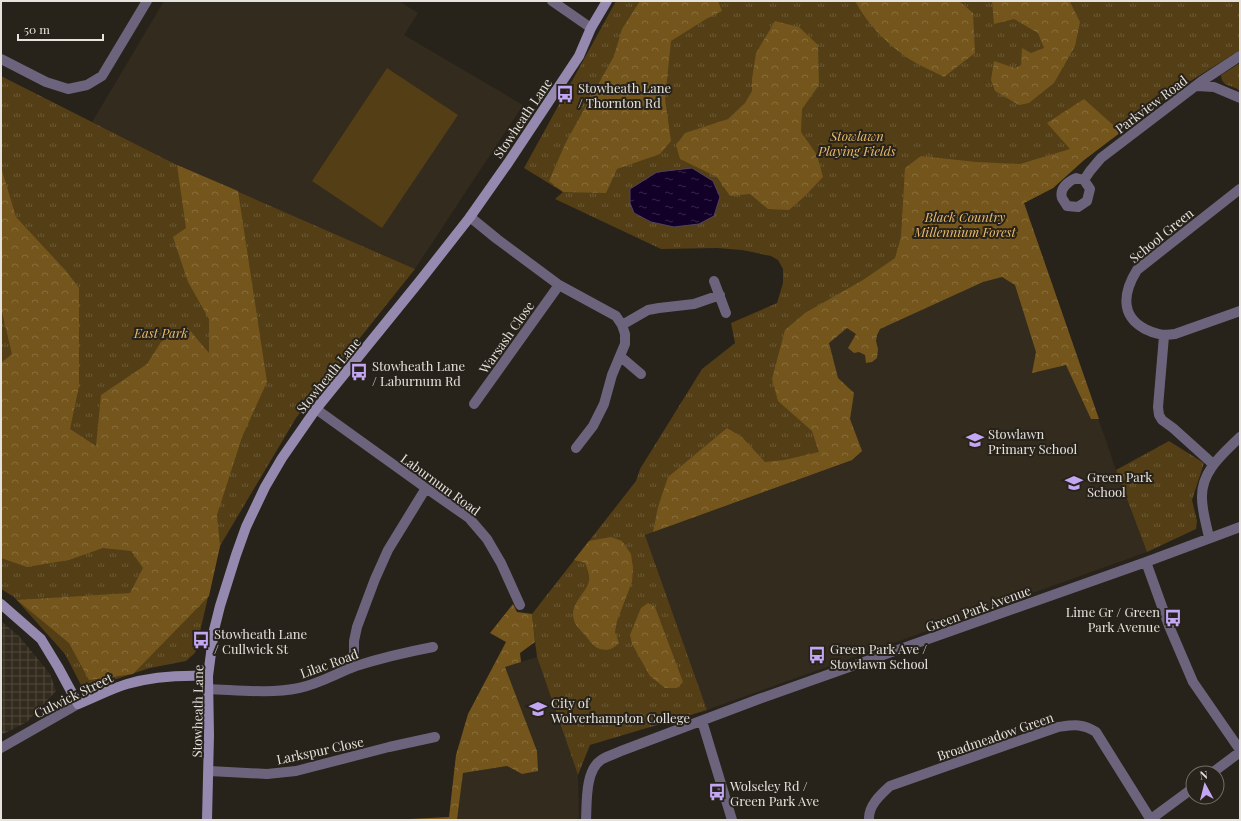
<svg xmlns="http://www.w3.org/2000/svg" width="1241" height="821" font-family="'Playfair Display',serif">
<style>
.built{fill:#332b1d}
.industrial{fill:url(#industrial-grid)}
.grass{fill:url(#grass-tufts)}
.forest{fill:url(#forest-crowns)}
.garden{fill:#533e16}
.water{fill:url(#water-ripples);stroke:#52445f}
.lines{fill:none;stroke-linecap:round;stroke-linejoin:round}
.street{stroke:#6c647c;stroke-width:10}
.secondary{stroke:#9689af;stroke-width:10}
.labels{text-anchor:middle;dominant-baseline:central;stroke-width:4;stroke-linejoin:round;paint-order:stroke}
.poi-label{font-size:13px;fill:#e6e2dd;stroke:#27221a;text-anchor:start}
.street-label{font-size:13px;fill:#e6e2dd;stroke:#27221a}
.park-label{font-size:13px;font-style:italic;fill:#ebbc6a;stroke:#27221a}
</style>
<defs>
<pattern id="industrial-grid" width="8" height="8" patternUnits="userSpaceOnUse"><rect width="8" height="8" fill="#332b1d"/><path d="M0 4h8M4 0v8" fill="none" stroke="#51493d"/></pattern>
<pattern id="grass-tufts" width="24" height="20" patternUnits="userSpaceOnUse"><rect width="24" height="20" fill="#533e16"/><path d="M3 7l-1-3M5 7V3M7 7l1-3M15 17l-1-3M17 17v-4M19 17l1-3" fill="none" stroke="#6c5a37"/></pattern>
<pattern id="forest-crowns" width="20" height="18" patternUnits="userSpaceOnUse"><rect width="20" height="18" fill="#74561c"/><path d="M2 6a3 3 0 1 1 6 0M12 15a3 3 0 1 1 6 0" fill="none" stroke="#886e3d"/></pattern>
<pattern id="water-ripples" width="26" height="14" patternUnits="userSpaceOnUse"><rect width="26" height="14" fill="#130029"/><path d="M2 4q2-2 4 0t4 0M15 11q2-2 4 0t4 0" fill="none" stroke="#352548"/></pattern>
</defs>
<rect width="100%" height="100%" fill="#27221a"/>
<path class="built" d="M 164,1 L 399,1 L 418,13 L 404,35 L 523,105 L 415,269 L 177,165 L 92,122 Z
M 1024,203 L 1116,470 L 1147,552 L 707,710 L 645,535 L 852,460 L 809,344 Z
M 537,657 L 578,775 L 579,820 L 457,820 L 463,773 L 507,766 L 522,774 L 537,751 L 504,667 Z"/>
<path class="industrial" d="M 1,621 L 19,636 L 50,674 L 56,691 L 27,722 L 1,735 Z"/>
<path class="grass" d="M 616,1 L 1240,1 L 1240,50 L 1173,92 L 1084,160 L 1053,188 L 1024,203 L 809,344 L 852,460 L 645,535 L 707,710 L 590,745 L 578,775 L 537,657 L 532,614 L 636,481 L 640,469 L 702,369 L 735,343 L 731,323 L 777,303 L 783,283 L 783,269 L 778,260 L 771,256 L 742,250 L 717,248 L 661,249 L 555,199 L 563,192 L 524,168 Z
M 1240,63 L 1240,91 C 1232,84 1222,88 1221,75 Z
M 1,76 L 177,165 L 415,269 L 296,418 L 220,546 L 195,653 L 186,661 L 150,668 L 98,685 L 81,685 L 65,654 L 14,597 L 1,589 Z
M 1169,441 L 1204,463 L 1192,500 L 1197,521 L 1196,529 L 1147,552 L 1116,470 Z"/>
<path class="forest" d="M 640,1 L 718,1 L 722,11 L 706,19 L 671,41 L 665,99 L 671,141 L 660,154 L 617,169 L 606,193 L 563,192 L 549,181 L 566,142 L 614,56 L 622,29 Z
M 855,1 L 959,1 L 973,13 L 975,53 L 944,77 C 931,70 917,65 905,56 C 885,42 866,22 855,1 Z
M 992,1 L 1068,1 L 1070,2 L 1080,22 L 1075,46 L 1054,83 L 1029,103 L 1019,105 L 995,91 L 991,80 L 994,61 L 1015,68 L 1021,65 L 1022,48 L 1031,53 L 1044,48 L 1038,33 L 1014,19 L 994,24 Z
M 775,21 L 799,27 L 818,45 L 819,85 L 802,109 L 801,132 L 817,155 L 823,177 L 805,196 L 789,210 L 768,209 L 750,194 L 730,196 L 717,177 L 680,159 L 676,145 L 685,133 L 728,119 L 745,103 L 752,91 L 752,79 L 756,53 Z
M 1084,99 L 1121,132 L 1084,160 L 1053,188 L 1024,203 L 1099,419 L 1091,419 L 1066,365 L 1032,373 L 1036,352 L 1015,285 L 1002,277 L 983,282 L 880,329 L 877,335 L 876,341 L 878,349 L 877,358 L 872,362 L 866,363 L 865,355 L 859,352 L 854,353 L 848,348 L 856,334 L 847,328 L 829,343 L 838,378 L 854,393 L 850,419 L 862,451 L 852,460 L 653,532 L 658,507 L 668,477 L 727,428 L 742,437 L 765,462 L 784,460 L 819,452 L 812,431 L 778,401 L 772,379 L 785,330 L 805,313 L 863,280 L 895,258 L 901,237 L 905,168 L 921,156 L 976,162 L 1020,164 L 1070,149 L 1047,123 Z
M 177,165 L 238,191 L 267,382 L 242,437 L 217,515 L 220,546 L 209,596 L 133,674 L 89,680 L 69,643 L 17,600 L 130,593 L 143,568 L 131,551 L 103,548 L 69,560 L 27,567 L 1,558 L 1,363 L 12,354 L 1,308 L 1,167 L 16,217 L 66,271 L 79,288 L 79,386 L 70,429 L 96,446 L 101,395 L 147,364 L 161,342 L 187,327 L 209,353 L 209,319 L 188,282 L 173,237 L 186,228 Z
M 611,537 L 622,541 L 631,554 L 633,568 L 632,582 L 617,621 L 615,632 L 619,643 C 613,649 609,651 600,649 C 593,647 589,640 585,635 C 581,631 575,625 574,620 C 569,604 586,594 589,581 C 590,575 587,568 585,563 L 574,560 L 589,541 Z
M 648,603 L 655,607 L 683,682 L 677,688 L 665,688 L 650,676 L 632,644 L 630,635 L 641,608 Z
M 513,604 L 517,612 L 532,614 L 535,642 L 520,653 L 521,662 L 505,667 L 537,751 L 538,771 L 522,774 L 507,766 L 463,773 L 457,820 L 390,820 L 449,817 L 456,755 L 468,714 L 506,642 L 490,633 Z"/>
<path class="garden" d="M 387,68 L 458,115 L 382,228 L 312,181 Z"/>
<path class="water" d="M 692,168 L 713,181 L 720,197 L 714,216 L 699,224 L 674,227 L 651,222 L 634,213 L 630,203 L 630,189 L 657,172 Z"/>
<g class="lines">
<path class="street" d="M 552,1 L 591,28
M 1,59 L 46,82 L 68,89 L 87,85 L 102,76 L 147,1
M 1196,86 L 1214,87 L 1240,98
M 1076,178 L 1084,180 L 1090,189 L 1087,201 L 1078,207 L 1067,206 C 1066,204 1063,200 1062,198 C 1059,188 1069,181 1076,178 Z
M 1084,180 L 1090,171 L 1101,158 L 1202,81 L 1240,56
M 1240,189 L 1137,270 C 1124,291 1119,315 1145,329 C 1155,334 1163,336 1175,334 L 1240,311
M 470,217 L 497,239 L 559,285 L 616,316 L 622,325 L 625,334 L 625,344 L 612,375 L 604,404 L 593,426 L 576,448
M 714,281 L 726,313
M 622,325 L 648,310 L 659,308 L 694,304 L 720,295
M 1164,336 L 1158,407 L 1159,415 L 1162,420 L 1173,428 L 1213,464
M 621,357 L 641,374
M 474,404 L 559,285
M 316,409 L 426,488 L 469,518 L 487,539 L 501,563 L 520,605
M 1209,538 C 1207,526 1202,512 1202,498 C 1201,471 1223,454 1240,437
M 1146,562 L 1169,626 L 1193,682 L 1240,750
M 356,666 L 354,656 L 354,641 L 357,627 L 375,579 L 388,550 L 426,488
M 208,689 C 238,690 270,694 299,688 C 319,684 337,673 356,666 C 381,658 407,652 433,647
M 702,721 L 732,820
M 1,748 L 78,704
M 209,771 L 267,774 L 296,771 L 389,747 L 435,737
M 1212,773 L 1240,752
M 1151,819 L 1193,788
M 586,820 C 587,802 585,771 601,760 C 607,756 615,754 621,751 L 759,699 L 1146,562 L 1240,527
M 869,820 C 868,806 880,795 890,786 L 1058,727 C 1073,725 1082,723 1096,732 L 1151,820"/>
<path class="secondary" d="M 1,604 L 41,639 L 58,667 L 78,704 C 94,698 110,689 127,684 C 154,676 180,675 208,676
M 207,820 L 209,735 L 208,676 L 214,630 L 220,606 L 236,555 L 246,527 L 265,487 L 282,458 L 316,409 L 419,282 L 470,217 L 508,163 L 579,56 L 591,28 L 607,1"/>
</g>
<defs>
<g id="bus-bare" transform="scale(1.38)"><path d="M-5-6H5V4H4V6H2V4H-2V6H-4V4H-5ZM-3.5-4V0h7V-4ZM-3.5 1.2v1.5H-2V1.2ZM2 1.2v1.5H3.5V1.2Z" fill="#c3a7f2" stroke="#27221a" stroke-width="2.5" paint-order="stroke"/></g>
<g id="school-bare" transform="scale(1.38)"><path d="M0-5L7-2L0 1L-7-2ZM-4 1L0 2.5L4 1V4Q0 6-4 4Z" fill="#c3a7f2" stroke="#27221a" stroke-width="2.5" paint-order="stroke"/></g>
<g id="university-bare" transform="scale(1.38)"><path d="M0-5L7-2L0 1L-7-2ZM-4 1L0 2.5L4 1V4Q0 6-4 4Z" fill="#c3a7f2" stroke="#27221a" stroke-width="2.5" paint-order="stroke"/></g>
</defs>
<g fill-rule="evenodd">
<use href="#bus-bare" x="565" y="94"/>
<use href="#bus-bare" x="359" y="372"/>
<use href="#school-bare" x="975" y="440"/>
<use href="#school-bare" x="1074" y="483"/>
<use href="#bus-bare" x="1173" y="618"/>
<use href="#bus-bare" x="201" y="640"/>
<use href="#bus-bare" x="817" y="655"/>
<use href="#university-bare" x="538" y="709"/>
<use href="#bus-bare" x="717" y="792"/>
</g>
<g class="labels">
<g class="poi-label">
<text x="578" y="87">Stowheath Lane<tspan x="578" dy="15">/ Thornton Rd</tspan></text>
<text x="372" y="365">Stowheath Lane<tspan x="372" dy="15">/ Laburnum Rd</tspan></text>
<text x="988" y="433">Stowlawn<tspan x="988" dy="15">Primary School</tspan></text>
<text x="1087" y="476">Green Park<tspan x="1087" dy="15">School</tspan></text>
<text x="1160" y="611" text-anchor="end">Lime Gr / Green<tspan x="1160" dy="15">Park Avenue</tspan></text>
<text x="214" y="633">Stowheath Lane<tspan x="214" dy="15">/ Cullwick St</tspan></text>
<text x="830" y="648">Green Park Ave /<tspan x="830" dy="15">Stowlawn School</tspan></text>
<text x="551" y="702">City of<tspan x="551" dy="15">Wolverhampton College</tspan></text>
<text x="730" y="785">Wolseley Rd /<tspan x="730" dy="15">Green Park Ave</tspan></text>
</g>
<g class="street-label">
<text transform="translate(1151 104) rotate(-37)">Parkview Road</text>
<text transform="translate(522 118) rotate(-56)">Stowheath Lane</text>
<text transform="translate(1161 235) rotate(-39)">School Green</text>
<text transform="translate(506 337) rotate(-55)">Warsash Close</text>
<text transform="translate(328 375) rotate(-51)">Stowheath Lane</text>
<text transform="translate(441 484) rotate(36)">Laburnum Road</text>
<text transform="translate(978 608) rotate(-20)">Green Park Avenue</text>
<text transform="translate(329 663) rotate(-20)">Lilac Road</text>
<text transform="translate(73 695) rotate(-26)">Culwick Street</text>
<text transform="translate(197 711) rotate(-89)">Stowheath Lane</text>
<text transform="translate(995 736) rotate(-19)">Broadmeadow Green</text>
<text transform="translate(320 750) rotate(-12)">Larkspur Close</text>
</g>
<g class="park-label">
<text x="857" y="135">Stowlawn<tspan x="857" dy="15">Playing Fields</tspan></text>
<text x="965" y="216">Black Country<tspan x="965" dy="15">Millennium Forest</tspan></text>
<text x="161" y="332">East Park</text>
</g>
</g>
<rect width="1241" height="821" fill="none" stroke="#e6e2dd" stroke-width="4"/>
<g transform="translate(1205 785) rotate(353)"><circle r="19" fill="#27221a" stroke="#736f68"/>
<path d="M0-3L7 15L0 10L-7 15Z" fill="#c3a7f2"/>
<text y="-6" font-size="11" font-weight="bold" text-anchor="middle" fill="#e6e2dd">N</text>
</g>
<path d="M18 34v6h85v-6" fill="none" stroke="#e6e2dd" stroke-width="2"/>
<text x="24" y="34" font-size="12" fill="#e6e2dd" stroke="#27221a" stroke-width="3" paint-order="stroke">50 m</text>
</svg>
